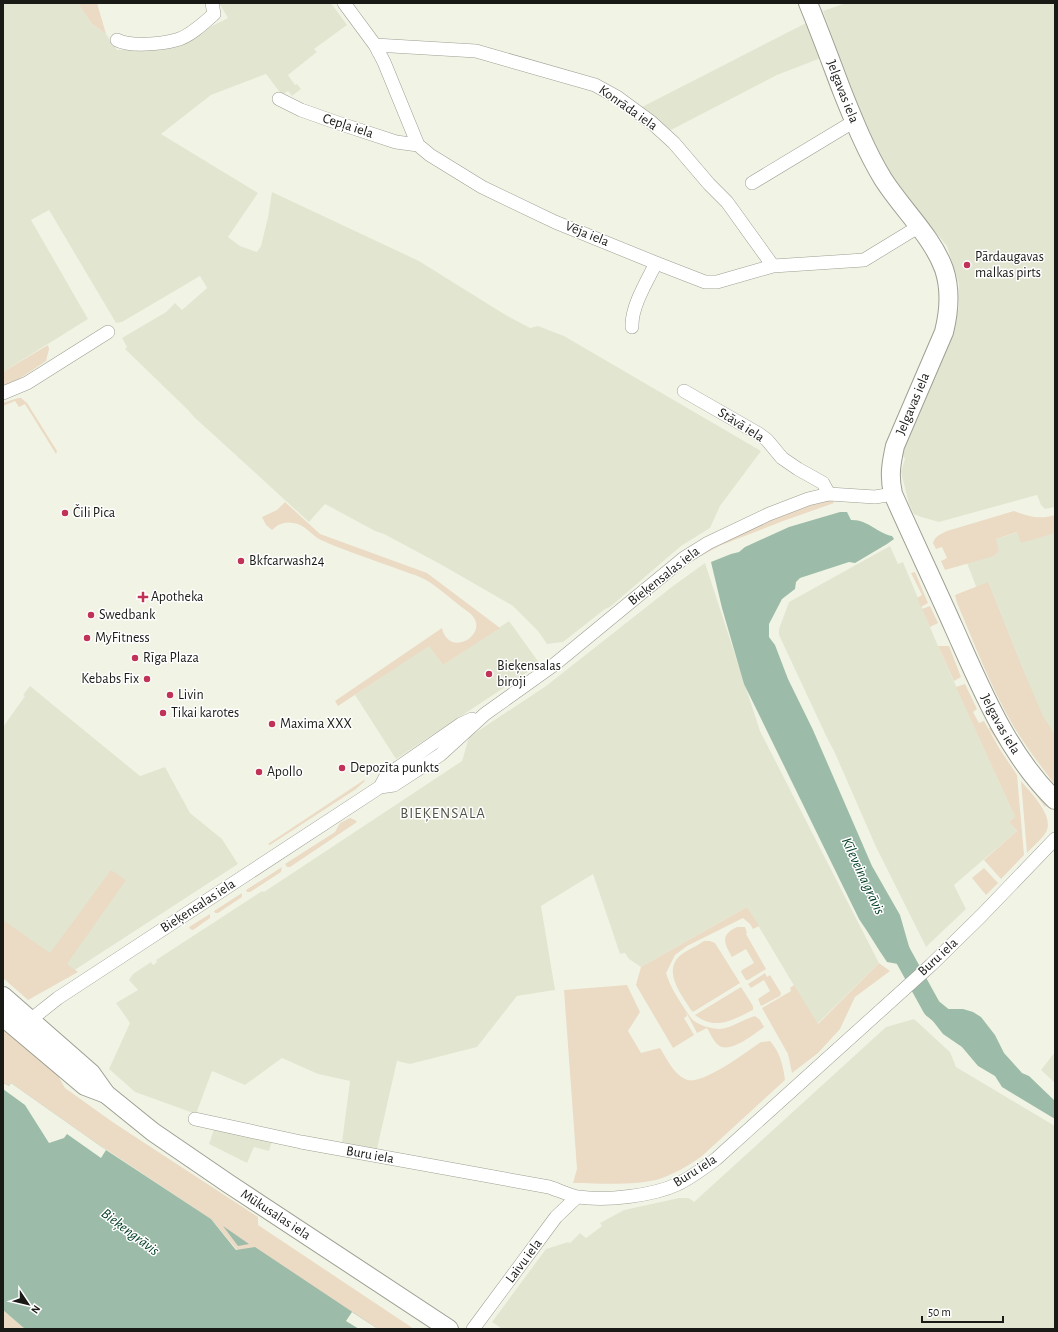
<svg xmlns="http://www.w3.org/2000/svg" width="1058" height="1332" font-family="'Alegreya Sans',sans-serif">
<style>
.built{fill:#e2e6d1}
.green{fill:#ebdac4}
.water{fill:#9cbca9}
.pier{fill:#f1f4e5}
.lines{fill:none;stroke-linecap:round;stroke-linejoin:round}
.river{stroke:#9cbca9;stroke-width:19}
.street-casing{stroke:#9d9f92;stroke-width:14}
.secondary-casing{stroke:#9d9f92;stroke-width:20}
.street{stroke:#fff;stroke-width:13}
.secondary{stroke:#fff;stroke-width:18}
.poi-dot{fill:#c13257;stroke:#fff;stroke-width:1.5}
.labels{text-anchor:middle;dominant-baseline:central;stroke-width:3;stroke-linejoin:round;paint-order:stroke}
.street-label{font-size:14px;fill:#191a16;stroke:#fff}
.poi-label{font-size:14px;fill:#191a16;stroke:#fff;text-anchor:start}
.neighbourhood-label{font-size:15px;letter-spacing:1px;fill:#505347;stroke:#fff}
.water-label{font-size:15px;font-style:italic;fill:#003c23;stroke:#fff}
</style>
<rect width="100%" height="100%" fill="#f1f4e5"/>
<path class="built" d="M 3,3 L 78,3 L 91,23 L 106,34 L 117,50 L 137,49 L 192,36 L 228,18 L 219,3 L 331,3 L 347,25 L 314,49 L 317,52 L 288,75 L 295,85 L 297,84 L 301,89 L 292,96 L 288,91 L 282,95 L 266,74 L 211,95 L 161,134 L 258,193 L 228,237 L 240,246 L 257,252 L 261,246 L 268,217 L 272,192 L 419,261 L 504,314 L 530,328 L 538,326 L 564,336 L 761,451 L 720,506 L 710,528 L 681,546 L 610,607 L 605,609 L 563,642 L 547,644 L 538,631 L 513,606 L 440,564 L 384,534 L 375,531 L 325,504 L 309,522 L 194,417 L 188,410 L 125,349 L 127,347 L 122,338 L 166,312 L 175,303 L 182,310 L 207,288 L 200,276 L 122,322 L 116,323 L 49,210 L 31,220 L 88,319 L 3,372 Z
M 846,3 L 1055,3 L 1055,507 L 1045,509 L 1041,505 L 1037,495 L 939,522 L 921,517 L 914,514 L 909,504 L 901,472 L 905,459 L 902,454 L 951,333 L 959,308 L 959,284 L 947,246 L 898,187 L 875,150 L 859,111 L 823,11 Z
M 806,23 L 821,58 L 777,75 L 671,130 L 640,108 Z
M 1055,520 L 1055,751 L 990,623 L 962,550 Z
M 890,546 L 898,564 L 903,562 L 938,646 L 1015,817 L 1009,822 L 1017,831 L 954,885 L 966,909 L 926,947 L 876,847 L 834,751 L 828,740 L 779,635 L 779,629 L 789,602 Z
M 705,563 L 760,731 L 879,963 L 817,1024 L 747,907 L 641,967 L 629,959 L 625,953 L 620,954 L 593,874 L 541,906 L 555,990 L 517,996 L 477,1047 L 410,1064 L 397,1061 L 377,1149 L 342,1142 L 350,1081 L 318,1074 L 282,1058 L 245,1085 L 212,1071 L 196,1114 L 135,1092 L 109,1069 L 130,1023 L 116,1003 L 138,990 L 129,980 L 133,974 L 151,962 L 153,965 L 157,962 L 156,960 L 262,891 L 264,892 L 462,761 L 469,737 L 546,686 L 673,586 Z
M 509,621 L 540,664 L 396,759 L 355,695 L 429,645 L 443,665 Z
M 30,686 L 140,776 L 165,767 L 190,813 L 222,839 L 238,864 L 30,999 L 3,975 L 3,727 L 25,696 L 23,695 Z
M 914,1019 L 950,1052 L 956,1067 L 1055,1126 L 1055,1329 L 502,1329 L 492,1322 L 546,1249 L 568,1242 L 570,1243 L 580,1233 L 586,1238 L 602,1226 L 600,1223 L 624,1210 L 679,1198 L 689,1198 L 694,1202 L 886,1027 Z
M 1055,1052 L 1055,1083 L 1041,1070 Z
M 214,1129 L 272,1141 L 269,1151 L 254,1147 L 247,1163 L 209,1144 Z"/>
<path class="green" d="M 78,3 L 97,3 L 106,34 L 91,23 Z
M 48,345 L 49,349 L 46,361 L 19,379 L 3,387 L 3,372 Z
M 18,398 L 21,398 L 27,403 L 57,451 L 56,454 L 25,404 L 19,407 L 15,401 L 3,406 L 3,403 Z
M 821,501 L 833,501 L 834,503 L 783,521 L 719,546 L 688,563 L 729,538 L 755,526 Z
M 285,502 L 320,534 L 427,573 L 500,628 L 443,665 L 429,646 L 338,706 L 335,701 L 442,628 C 449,661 496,631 467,611 C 453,601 441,589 426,580 C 417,575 405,572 395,568 C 371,559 345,551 321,540 C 312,536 305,524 293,523 C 285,521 278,524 272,530 L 266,525 L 262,517 L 277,510 Z
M 1014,511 C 1029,516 1039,520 1055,515 L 1055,533 L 1021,543 L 1017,532 L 996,539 L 999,551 L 994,556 L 945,570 L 941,561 L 947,558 L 942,547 L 936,549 L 933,543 C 935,536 941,534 947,531 Z
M 915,572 L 928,603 L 921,607 L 917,598 L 922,595 L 911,573 Z
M 988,582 L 1024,672 L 1043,716 L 1055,735 L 1055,785 C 1041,766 1026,747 1014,727 C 991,688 975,645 957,603 L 955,595 Z
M 930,606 L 938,623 L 930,627 L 922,609 Z
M 938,646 L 949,646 L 961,677 L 954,681 Z
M 965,684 L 977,709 L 973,712 L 979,723 L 984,721 L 999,748 L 1017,775 L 1024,855 L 1001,879 L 984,860 L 1017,831 L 1009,822 L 1015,817 L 956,687 Z
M 990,726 L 993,727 L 1046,806 L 1045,807 L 1012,763 L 989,729 Z
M 364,780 L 365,781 L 356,789 L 270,845 L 268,844 Z
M 1021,781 C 1030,792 1055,816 1046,832 C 1042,839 1033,846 1027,853 Z
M 350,818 L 355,820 L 357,822 L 290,867 L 287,867 L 285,864 L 335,832 L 340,823 Z
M 282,867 L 281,872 L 250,892 L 247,892 L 246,890 Z
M 984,868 L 998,883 L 986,895 L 972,878 Z
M 111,870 L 126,880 L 67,964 L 78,972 L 28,1000 L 3,978 L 3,920 L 50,953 Z
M 242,893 L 242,897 L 218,913 L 215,913 L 214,911 Z
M 747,907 L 759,926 L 753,929 L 750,924 L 743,918 L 687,946 L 675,955 L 666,973 C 670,987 678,998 686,1011 C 688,1013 689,1016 691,1018 C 697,1025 711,1029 720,1029 C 732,1028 743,1019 755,1016 L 760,1020 L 764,1027 C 754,1034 728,1056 717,1044 C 713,1040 710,1033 707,1028 L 697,1033 L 686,1012 L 687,1016 L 684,1018 L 694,1035 L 673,1048 L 636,985 L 641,967 Z
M 210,914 L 210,918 L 193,930 L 190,929 L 189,927 Z
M 737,927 L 745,927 L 747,933 L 746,934 L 766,969 L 748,980 L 746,980 L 741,972 L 742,970 L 754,963 L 746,949 L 732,957 C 724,943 720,935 737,927 Z
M 704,941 L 710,941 L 715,943 L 740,983 L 693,1012 L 691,1010 C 681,994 661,970 682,954 C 689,949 697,946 704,941 Z
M 879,963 L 890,971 L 855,997 L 840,1029 L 818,1053 L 792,1073 L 788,1054 L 762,1008 L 791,991 L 790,988 L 794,985 L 818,1024 Z
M 765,973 L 767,977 L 770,975 L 781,993 L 780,996 L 761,1006 L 758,999 L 770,991 L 764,980 L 751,988 L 748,984 Z
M 627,985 L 640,1012 L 628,1031 L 641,1053 L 660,1048 C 667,1059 673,1073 685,1079 C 700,1088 747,1051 761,1042 L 770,1041 C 780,1052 783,1065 785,1080 L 702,1156 C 688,1166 673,1175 656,1180 C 630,1186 600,1183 573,1183 L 577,1169 L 564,990 Z
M 741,987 L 753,1006 L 753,1010 C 732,1020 716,1031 695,1015 Z
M 3,1026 L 49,1066 L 57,1074 L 65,1088 L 114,1123 L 258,1217 L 258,1225 L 414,1329 L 359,1329 L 237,1250 L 211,1219 L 107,1150 L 3,1089 Z
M 3,1310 L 25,1329 L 3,1329 Z"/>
<path class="water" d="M 840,512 L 847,512 L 851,520 C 867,519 877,533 892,536 L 894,539 L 887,544 L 855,563 L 849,562 L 800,578 L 796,582 L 795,589 L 782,599 L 769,624 L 769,637 L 775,645 L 788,679 L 813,730 L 872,866 L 900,915 L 910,950 L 913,955 L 912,960 L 900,967 L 898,964 L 887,962 C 877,948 869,933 859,919 L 744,684 L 722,608 L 711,562 L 731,554 L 739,552 L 745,547 L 789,527 Z
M 937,1005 L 946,1009 L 963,1009 L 973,1012 L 981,1017 L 995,1035 L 1004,1053 L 1022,1073 L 1029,1076 L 1055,1101 L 1055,1119 L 1002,1087 L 995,1076 L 978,1066 L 962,1047 L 943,1034 L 926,1012 Z
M 3,1083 L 9,1086 L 11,1083 L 106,1150 L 211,1219 L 236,1250 L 255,1247 L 378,1329 L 25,1329 L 3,1310 Z
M 223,1226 L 249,1244 L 238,1246 Z"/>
<path class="pier" d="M 3,1083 L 9,1086 L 11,1083 L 106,1150 L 101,1158 L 67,1134 L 64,1138 L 49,1143 L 25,1105 L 3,1089 Z
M 352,1312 L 378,1329 L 359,1329 L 346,1321 Z"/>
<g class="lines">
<path class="river" d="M 895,941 L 932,1008 L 953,1025"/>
<g class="street-casing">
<path id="street" d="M 344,3 L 375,45 L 384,62 L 418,145 L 430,155 L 482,187 L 555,222 L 656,263 L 705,282 L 717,282 L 773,266 L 864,260 L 918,227
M 117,40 C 130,47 161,44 176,40 C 189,37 204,23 214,14 L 212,3
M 375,45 L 476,51 L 595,85 L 617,97 L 651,122 L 674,143 L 709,184 L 727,202 L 773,266
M 279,99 L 301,110 L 338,123 L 396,142 L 418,145
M 752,183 L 848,125 L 855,123
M 632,327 C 631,307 647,281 656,263
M 684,391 L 759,434 L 767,440 L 782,458 L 798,469 L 823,483 L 829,494
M 3,393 L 27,383 L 108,332
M 380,787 L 386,776 L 461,724 L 472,719
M 24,1025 L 58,998 L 380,787 L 394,785 L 440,755 L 485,714 L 555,664 L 684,558 L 708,543 L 769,514 L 808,499 L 829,494 L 875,497 L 893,494
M 195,1119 L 301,1142 L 549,1187 C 558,1190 569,1195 578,1197 C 607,1201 652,1196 678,1184 C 692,1177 704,1168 716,1159 L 931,965 L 981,916 L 1055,839
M 473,1329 L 556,1217 L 577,1197"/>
</g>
<g class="secondary-casing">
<g id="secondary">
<path id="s1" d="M 808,3 C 820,32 831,62 842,91 C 854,121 866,151 883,179 C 902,209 932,236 944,269 C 951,290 949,312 944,332 L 895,446 C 891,464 889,476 893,494 C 913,539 934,583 954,628 C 981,688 1007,753 1055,800"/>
<path id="s2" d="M 3,996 L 91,1073 L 106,1094 L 153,1132 L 229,1184 L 449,1329"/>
<path d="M 3,1017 L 85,1086 L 106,1094"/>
</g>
</g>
<use href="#street" class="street"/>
<use href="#secondary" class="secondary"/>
</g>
<g class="poi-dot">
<circle cx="967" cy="265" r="4"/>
<circle cx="65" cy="513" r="4"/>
<circle cx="241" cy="561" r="4"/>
<path d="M141 591h4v4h4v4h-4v4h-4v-4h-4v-4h4z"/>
<circle cx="91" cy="615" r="4"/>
<circle cx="87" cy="638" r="4"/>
<circle cx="135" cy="658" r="4"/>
<circle cx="489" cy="674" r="4"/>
<circle cx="147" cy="679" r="4"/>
<circle cx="170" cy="695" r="4"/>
<circle cx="163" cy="713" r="4"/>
<circle cx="272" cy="724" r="4"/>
<circle cx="342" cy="768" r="4"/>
<circle cx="259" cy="772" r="4"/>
</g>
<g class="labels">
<g class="street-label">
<text stroke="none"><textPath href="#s1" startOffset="95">Jelgavas iela</textPath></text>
<text transform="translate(628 108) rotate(35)">Konrāda iela</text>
<text transform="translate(348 126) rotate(18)">Cepļa iela</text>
<text transform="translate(587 234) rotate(22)">Vēja iela</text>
<text transform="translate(913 404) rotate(-67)">Jelgavas iela</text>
<text transform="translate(741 425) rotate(32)">Stāvā iela</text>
<text transform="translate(664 576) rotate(-38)">Bieķensalas iela</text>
<text stroke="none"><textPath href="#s1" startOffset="791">Jelgavas iela</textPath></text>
<text transform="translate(198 906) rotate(-33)">Bieķensalas iela</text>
<text transform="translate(938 957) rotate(-43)">Buru iela</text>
<text transform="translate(370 1155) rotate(10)">Buru iela</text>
<text transform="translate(695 1171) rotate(-32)">Buru iela</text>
<text stroke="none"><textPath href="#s2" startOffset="351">Mūkusalas iela</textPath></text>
<text transform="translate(524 1261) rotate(-53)">Laivu iela</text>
</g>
<g class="poi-label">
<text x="975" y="257">Pārdaugavas<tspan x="975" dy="16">malkas pirts</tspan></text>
<text x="73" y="513">Čili Pica</text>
<text x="249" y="561">Bkfcarwash24</text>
<text x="151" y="597">Apotheka</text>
<text x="99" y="615">Swedbank</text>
<text x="95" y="638">MyFitness</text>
<text x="143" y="658">Rīga Plaza</text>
<text x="497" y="666">Bieķensalas<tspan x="497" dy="16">biroji</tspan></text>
<text x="139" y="679" text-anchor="end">Kebabs Fix</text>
<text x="178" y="695">Livin</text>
<text x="171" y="713">Tikai karotes</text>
<text x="280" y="724">Maxima XXX</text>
<text x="350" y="768">Depozīta punkts</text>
<text x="267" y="772">Apollo</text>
</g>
<g class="neighbourhood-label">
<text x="443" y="813">BIEĶENSALA</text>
</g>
<g class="water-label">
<text transform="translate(863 876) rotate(65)">Kīleveina grāvis</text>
<text transform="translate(130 1232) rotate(37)">Bieķengrāvis</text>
</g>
</g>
<rect width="1058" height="1332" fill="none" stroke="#191a16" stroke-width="8"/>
<g transform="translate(28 1304) rotate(125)" stroke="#ffffff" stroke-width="3" paint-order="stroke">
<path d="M0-3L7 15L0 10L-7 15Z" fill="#191a16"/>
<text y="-6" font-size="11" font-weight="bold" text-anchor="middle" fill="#191a16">N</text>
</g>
<path d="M922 1316v6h81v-6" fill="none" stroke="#191a16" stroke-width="2"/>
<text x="928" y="1316" font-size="12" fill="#191a16" stroke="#ffffff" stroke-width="3" paint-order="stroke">50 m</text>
</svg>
